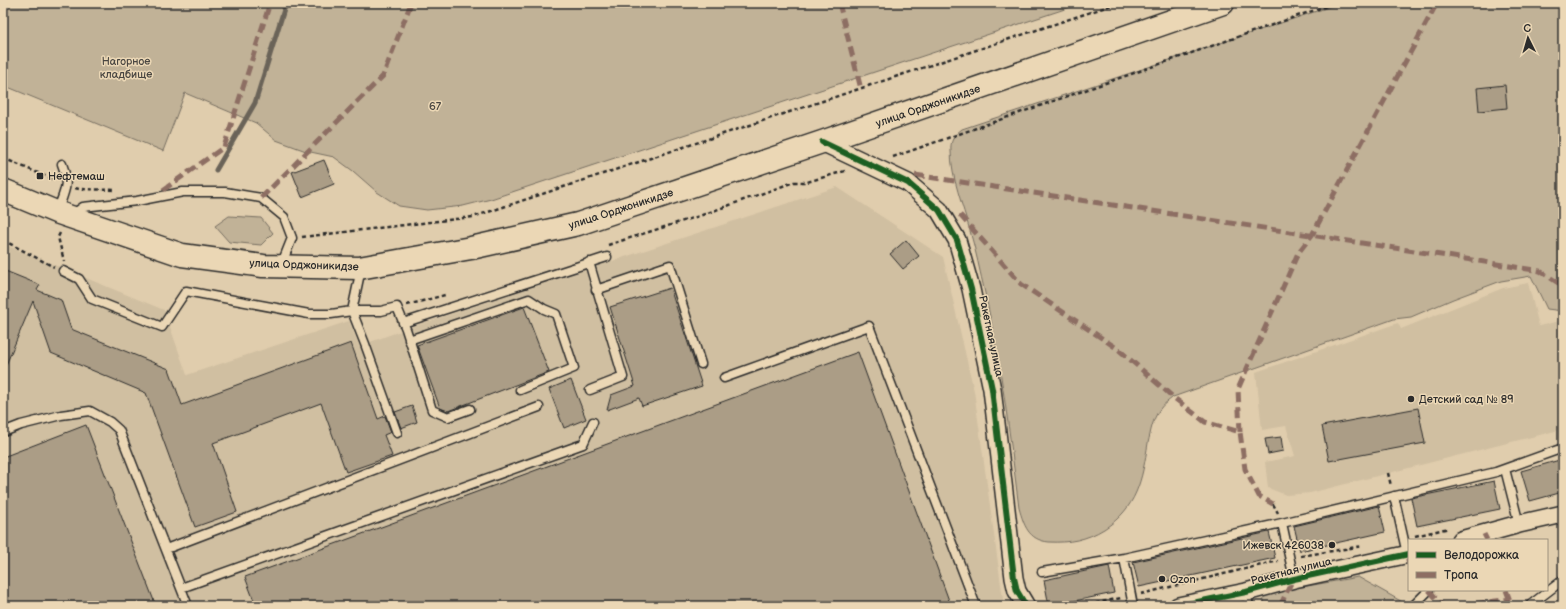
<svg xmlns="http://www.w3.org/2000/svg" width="1566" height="609" font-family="'Balsamiq Sans',sans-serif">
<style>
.built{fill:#d0bfa1}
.green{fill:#c1b297;stroke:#766e61}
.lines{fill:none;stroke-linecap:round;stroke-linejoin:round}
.stream{stroke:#6b6459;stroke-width:5}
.building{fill:#ab9d86;stroke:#2b2b2b}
.lane-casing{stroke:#2b2b2b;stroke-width:11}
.street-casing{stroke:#2b2b2b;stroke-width:20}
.primary-casing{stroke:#2b2b2b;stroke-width:25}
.path{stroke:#2b2b2b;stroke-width:2.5;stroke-dasharray:4 3;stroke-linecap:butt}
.lane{stroke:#ebd7b5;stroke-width:8}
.street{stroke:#ebd7b5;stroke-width:17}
.primary{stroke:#ebd7b5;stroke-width:22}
.quiet{stroke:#8d6e63;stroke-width:5;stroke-dasharray:10 5;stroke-linecap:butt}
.cycleway-casing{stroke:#ebd7b5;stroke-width:8}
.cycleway{stroke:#1b5e20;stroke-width:6}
.poi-dot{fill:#2b2b2b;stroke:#ebd7b5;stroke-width:1.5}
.labels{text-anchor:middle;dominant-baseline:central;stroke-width:3;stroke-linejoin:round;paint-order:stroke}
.park-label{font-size:11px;fill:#494641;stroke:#ebd7b5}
.street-label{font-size:11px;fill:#2b2b2b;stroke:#ebd7b5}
.poi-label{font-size:11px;fill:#2b2b2b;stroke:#ebd7b5;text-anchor:start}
</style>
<rect width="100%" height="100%" fill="#e0cdad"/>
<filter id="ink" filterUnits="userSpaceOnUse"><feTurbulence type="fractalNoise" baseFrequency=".025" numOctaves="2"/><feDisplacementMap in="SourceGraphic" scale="8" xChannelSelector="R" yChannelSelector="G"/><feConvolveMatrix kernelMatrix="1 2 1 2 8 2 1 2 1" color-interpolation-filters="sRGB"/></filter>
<g filter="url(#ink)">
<path class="built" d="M 837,187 L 943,257 L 974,391 L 1004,606 L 3,606 L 3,244 L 164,310 L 187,375 L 349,321 L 359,346 L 406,329 Z
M 1528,283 L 1539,326 L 1563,320 L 1563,429 L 1310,493 L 1286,495 L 1268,488 L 1265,462 L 1295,456 L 1286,426 L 1262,430 L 1256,372 L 1398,323 L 1401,329 L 1503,288 Z"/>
<path class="green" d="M 3,3 L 1083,3 L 491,199 L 463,206 L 427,210 L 399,206 L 377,192 L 353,171 L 334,157 L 306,151 L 276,140 L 256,123 L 185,93 L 163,151 L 3,85 Z
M 1341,3 L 1563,3 L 1563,311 L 1547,309 L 1531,276 L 1501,281 L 1453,299 L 1411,317 L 1394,319 L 1173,397 C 1169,401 1163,404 1160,409 C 1152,420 1151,431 1148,443 C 1142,480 1137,508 1104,529 C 1086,540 1069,543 1049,542 C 1028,540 1024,525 1019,508 C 1010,436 1001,363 985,293 C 980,272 976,251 970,231 C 963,206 951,177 951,151 C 950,141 954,135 962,129 Z
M 229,216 L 261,218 L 273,233 L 261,245 L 229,242 L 215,226 Z
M 1358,577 L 1406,604 L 1403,606 L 1265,606 L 1263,594 Z"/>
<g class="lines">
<path class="stream" d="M 216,170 L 255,103 L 286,3"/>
</g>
<path class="building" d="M 1505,85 L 1507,108 L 1479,111 L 1477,88 Z
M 324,160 L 334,184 L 302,197 L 292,172 Z
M 906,240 L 919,256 L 903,269 L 890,254 Z
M 3,270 L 40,285 L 37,290 L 61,300 L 71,329 L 169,369 L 182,405 L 351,343 L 378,419 L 385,416 L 391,432 L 384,435 L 392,456 L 346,472 L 321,403 L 213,443 L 237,512 L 195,527 L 146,393 L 51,353 L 33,301 L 3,372 Z
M 670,288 L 702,386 L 642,406 L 639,398 L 607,410 L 611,395 L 635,386 L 610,307 Z
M 524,307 L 549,372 L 448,411 L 440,408 L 417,345 Z
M 858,352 L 951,606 L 256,606 L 245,577 Z
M 571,380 L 586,419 L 564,428 L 549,389 Z
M 412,406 L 417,422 L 401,428 L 395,412 Z
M 1418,408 L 1425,443 L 1329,461 L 1322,426 Z
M 86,425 L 156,606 L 3,606 L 3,457 Z
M 1281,437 L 1283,451 L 1268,454 L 1265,439 Z
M 1563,459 L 1563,492 L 1530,501 L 1521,471 Z
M 1494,481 L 1500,509 L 1417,526 L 1411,498 Z
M 1379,506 L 1385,532 L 1300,551 L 1294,526 Z
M 1269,532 L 1275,558 L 1139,587 L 1133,562 Z
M 1109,566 L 1114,593 L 1049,606 L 1044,580 Z"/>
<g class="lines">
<g class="lane-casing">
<path id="lane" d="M 57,212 C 64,192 70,185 62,164
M 72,215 L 83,207 L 137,201 L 183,192 L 225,192 L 261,198 L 284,217 L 292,238 L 284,258 L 277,261
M 589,262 L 623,377 L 590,390
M 359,269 L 359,278 L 352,311 L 365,344 L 397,433
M 63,271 L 79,279 L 92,299 L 162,327 L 186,291 L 309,314 L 331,314 L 352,311 L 381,311 L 397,307 L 406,329 L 432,410 L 448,417 L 470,409
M 596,290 L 670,265 L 701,364
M 403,323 L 607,257
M 409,340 L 529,299 L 544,309 L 556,314 L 574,368 L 520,390
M 724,378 L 869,326 L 976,606
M 3,432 L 21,425 L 61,415 L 90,411 L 110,422 L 119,430 L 188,606
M 1505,469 L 1519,524
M 1394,496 L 1407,554
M 1282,523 L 1294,579
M 166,549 L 539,407
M 1124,558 L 1133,606
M 1042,572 L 1124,558 L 1282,523 L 1496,472 L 1563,448
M 181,588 L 583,444 L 593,422
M 1246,592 L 1249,606
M 1413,606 L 1429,590
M 1529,606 L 1563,580"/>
</g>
<g class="street-casing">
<path id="street" d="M 822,142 L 908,183 L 939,210 L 957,240 L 971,289 L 992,389 L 1014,578 L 1017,591 L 1026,606
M 1461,540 L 1519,524 L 1563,514
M 1178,606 L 1246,592 L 1294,579 L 1409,554"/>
</g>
<g class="primary-casing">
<path id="primary" d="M 3,190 L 56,212 L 182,255 L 263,266 L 359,268 L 471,248 L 578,224 L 822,142 L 1223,3"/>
</g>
<path class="path" d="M 893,157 L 1335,3
M 3,158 L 54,180
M 75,188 L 79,189 L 116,190
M 60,233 L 58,237 L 64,261
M 302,237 L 473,217 L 1118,3
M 3,240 L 54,267
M 608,245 L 702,215 L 794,182 L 807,182 L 845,171
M 407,305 L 445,295
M 1388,473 L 1391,486
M 1273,504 L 1278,513
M 1415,536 L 1449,528
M 1301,556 L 1363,546
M 1141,594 L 1278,561
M 1082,606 L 1121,598"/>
<use href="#lane" class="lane"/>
<use href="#street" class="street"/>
<use href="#primary" class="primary"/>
<path class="quiet" d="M 839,3 L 861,89
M 915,175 L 1441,255 L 1540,271 L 1563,286
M 163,190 L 224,147 L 270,3
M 261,198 L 383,76 L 411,3
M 960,215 L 1021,284 L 1118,349 L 1173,397 L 1205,422 L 1240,432 L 1245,469 L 1259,496 L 1273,504
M 1240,432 L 1238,389 L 1298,253 L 1312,235 L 1437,3
M 1484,534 L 1487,540
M 1407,554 L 1409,565
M 1429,590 L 1443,606
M 1506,590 L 1512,606
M 1280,606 L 1293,579
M 1460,606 L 1510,599"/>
<g class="cycleway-casing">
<path id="cycleway" d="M 822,142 L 908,183 L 939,210 L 957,240 L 971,289 L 992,389 L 1014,578 L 1017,591 L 1026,606
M 1178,606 L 1246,592 L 1294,579 L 1409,554"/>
</g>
<use href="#cycleway" class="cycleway"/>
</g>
</g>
<g class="poi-dot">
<rect x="36" y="172" width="8" height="8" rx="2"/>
<circle cx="1411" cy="399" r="4"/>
<circle cx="1332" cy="545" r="4"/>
<circle cx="1162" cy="579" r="4"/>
</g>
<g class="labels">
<g class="park-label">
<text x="126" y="61">Нагорное<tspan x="126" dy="13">кладбище</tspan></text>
<text x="435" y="106">67</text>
</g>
<g class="street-label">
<text transform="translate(928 106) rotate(-19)">улица Орджоникидзе</text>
<text transform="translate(621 209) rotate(-18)">улица Орджоникидзе</text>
<text transform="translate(304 265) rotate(2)">улица Орджоникидзе</text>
<text transform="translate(991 336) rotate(78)">Ракетная улица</text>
<text transform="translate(1291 571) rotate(-14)">Ракетная улица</text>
</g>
<g class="poi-label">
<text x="48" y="176">Нефтемаш</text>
<text x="1419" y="399">Детский сад № 89</text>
<text x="1324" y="545" text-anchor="end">Ижевск 426038</text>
<text x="1170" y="579">Ozon</text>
</g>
</g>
<rect width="1566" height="609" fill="none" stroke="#ebd7b5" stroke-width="16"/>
<rect x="8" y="8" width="1550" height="593" fill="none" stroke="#2b2b2b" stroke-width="1.5" filter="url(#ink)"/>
<rect x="1408" y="539" width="140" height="52" fill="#ebd7b5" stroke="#9e927e"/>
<rect x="1416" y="552" width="20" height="6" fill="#1b5e20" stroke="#9e927e"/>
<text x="1444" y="559" font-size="12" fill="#2b2b2b">Велодорожка</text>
<rect x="1416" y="572" width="20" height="6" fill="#8d6e63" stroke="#9e927e"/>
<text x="1444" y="579" font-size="12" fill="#2b2b2b">Тропа</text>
<g transform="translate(1528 38) rotate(355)" stroke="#ebd7b5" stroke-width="3" paint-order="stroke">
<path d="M0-3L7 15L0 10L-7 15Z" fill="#2b2b2b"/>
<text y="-6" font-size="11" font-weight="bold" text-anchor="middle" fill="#2b2b2b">С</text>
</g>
</svg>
